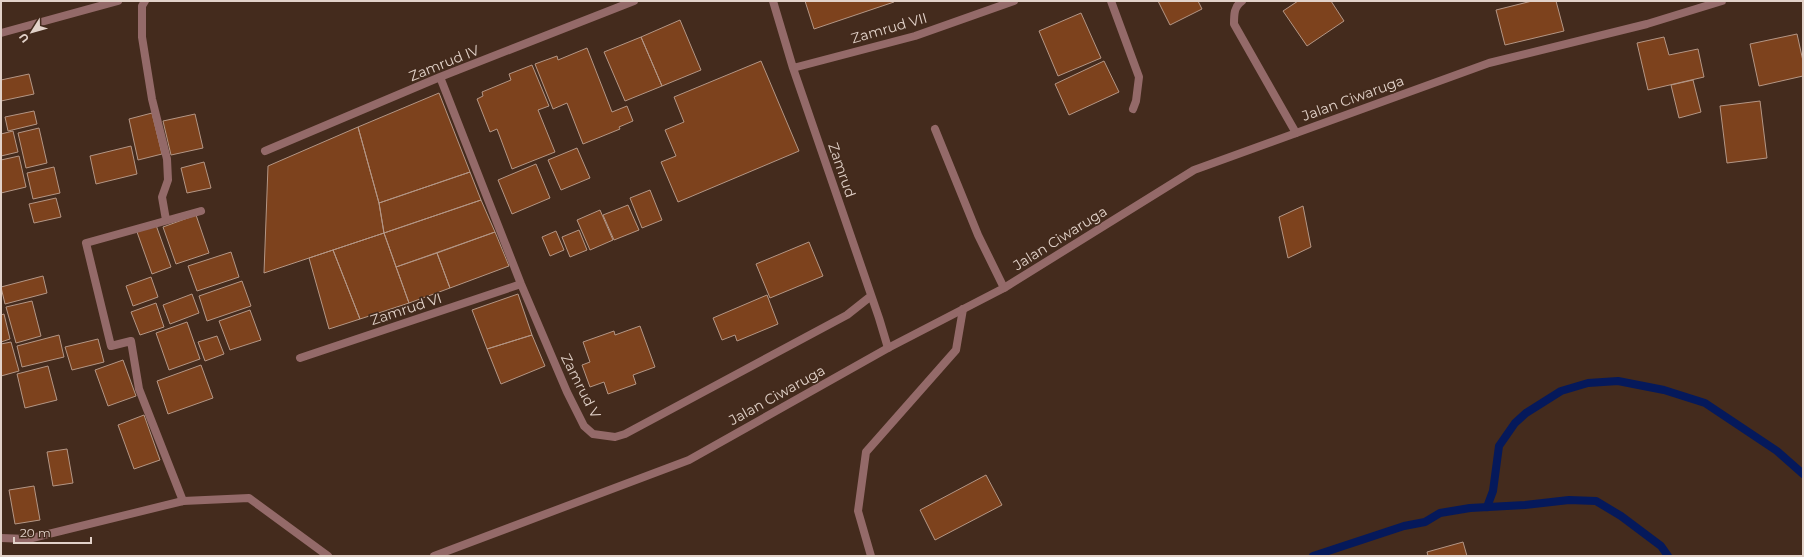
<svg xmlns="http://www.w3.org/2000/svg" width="1804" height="557" font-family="Montserrat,sans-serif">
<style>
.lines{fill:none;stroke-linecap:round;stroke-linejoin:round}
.stream{stroke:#05195b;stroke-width:8}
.building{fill:#7d421d;stroke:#b49685}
.minor{stroke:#946a69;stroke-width:8}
.tertiary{stroke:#946a69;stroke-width:8}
.labels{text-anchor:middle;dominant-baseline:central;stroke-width:3.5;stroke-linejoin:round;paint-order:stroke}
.street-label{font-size:14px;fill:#e2d2c9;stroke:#442b1d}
</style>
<rect width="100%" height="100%" fill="#442b1d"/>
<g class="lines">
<path class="stream" d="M 1487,507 L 1493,491 L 1499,446 L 1515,423 L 1526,413 L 1561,391 L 1588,383 L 1618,381 L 1664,390 L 1705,403 L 1777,451 L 1803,474
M 1313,556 L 1404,526 L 1425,522 L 1440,513 L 1470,508 L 1525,505 L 1569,500 L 1596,501 L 1621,516 L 1661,546 L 1668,556"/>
</g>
<path class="building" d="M 805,1 L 894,1 L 894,2 L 814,29 Z
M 1158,1 L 1198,1 L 1202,9 L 1170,25 Z
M 1298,1 L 1331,1 L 1344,21 L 1307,46 L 1283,11 Z
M 1532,1 L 1556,1 L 1564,31 L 1505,45 L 1496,10 Z
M 1081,13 L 1101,58 L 1058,76 L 1039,31 Z
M 680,20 L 701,70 L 662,86 L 641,37 Z
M 1797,34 L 1803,61 L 1803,76 L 1759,86 L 1750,44 Z
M 641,37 L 662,86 L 625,101 L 604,52 Z
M 1664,37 L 1669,55 L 1698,49 L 1704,77 L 1648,90 L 1637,43 Z
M 587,48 L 612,112 L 627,106 L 633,121 L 619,127 L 620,129 L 583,144 L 567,103 L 553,109 L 535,64 L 557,56 L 558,60 Z
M 761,61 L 799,151 L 678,202 L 661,162 L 676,156 L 665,130 L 684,122 L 674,97 Z
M 1104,61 L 1119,92 L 1069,115 L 1055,84 Z
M 532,65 L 549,106 L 538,110 L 555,152 L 512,169 L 497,129 L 490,132 L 477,99 L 483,96 L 482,92 L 511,80 L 509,74 Z
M 29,74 L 34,94 L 1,101 L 1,80 Z
M 1693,80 L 1701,112 L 1679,118 L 1671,85 Z
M 439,93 L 470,172 L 379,203 L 358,127 Z
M 1760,101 L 1767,158 L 1727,163 L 1720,106 Z
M 34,111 L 37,124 L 8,131 L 5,117 Z
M 152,113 L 162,154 L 138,160 L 129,119 Z
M 195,114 L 203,148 L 171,155 L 163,121 Z
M 358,127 L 379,203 L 384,233 L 264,273 L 268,166 Z
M 39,128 L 47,163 L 26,168 L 18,133 Z
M 13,131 L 18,152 L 1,156 L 1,134 Z
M 131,146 L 137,174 L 96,184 L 90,156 Z
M 577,148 L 590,178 L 561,190 L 548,160 Z
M 19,156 L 26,187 L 1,193 L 1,160 Z
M 204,162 L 211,188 L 187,193 L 181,168 Z
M 536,164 L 550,198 L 512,214 L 498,180 Z
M 54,167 L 60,193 L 33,199 L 27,173 Z
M 470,172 L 481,200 L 384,233 L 379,203 Z
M 650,190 L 662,220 L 642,228 L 630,198 Z
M 56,198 L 61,217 L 34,223 L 29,204 Z
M 481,200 L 495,232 L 396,267 L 384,233 Z
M 628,205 L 639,230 L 614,240 L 603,215 Z
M 1303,206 L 1311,247 L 1288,258 L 1279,217 Z
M 600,210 L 613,240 L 590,250 L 577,220 Z
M 196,215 L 209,253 L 176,264 L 163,227 Z
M 156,225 L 171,267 L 152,274 L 137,232 Z
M 579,230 L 587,250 L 570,257 L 562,237 Z
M 556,231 L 564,250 L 550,256 L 542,237 Z
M 495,232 L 509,266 L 450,288 L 437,253 Z
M 384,233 L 409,303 L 360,319 L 333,250 Z
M 809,242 L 823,276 L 770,298 L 756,264 Z
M 333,250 L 360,319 L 329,329 L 309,258 Z
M 231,252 L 239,277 L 197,291 L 188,266 Z
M 437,253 L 450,288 L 409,303 L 396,267 Z
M 43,276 L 47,293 L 5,304 L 1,287 Z
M 151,277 L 158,297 L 133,306 L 126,286 Z
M 242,281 L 251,306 L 207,321 L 199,296 Z
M 192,294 L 199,313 L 170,324 L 163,305 Z
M 518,294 L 532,335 L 487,349 L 472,310 Z
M 767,295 L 778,324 L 737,341 L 735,335 L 722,340 L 713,318 Z
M 32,301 L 41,336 L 16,343 L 6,307 Z
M 156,303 L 164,327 L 140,335 L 131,312 Z
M 250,310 L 261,340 L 230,350 L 219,321 Z
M 4,314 L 10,339 L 1,342 L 1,315 Z
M 187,322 L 200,359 L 169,370 L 156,333 Z
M 640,326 L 655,367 L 633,375 L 636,384 L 608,394 L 604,382 L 590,387 L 582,365 L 590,362 L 583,342 L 614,331 L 615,335 Z
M 59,335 L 64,357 L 22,367 L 17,346 Z
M 532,335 L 545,366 L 501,384 L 487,349 Z
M 217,336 L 224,354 L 205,361 L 198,342 Z
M 98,339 L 104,362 L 72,370 L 65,347 Z
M 11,342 L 19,371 L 1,376 L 1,344 Z
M 123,360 L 136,396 L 108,406 L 95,370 Z
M 201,365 L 213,398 L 168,414 L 157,381 Z
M 48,366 L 57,400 L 25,408 L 17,374 Z
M 144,415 L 160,460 L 134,469 L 118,425 Z
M 67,449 L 73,483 L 53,486 L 47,452 Z
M 986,475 L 1002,505 L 935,540 L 920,510 Z
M 34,486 L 40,520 L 15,524 L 9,490 Z
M 1463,542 L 1467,556 L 1428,556 L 1427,552 Z"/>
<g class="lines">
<path class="minor" d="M 145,1 L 142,6 L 142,37 L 152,99 L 167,159 L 168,180 L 162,197 L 166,220
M 773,1 L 793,68 L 879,318 L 888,348
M 1111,1 L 1139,77 L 1136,101 L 1133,109
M 1242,1 C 1234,6 1234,15 1234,24 L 1296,133
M 1,33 L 118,1
M 793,68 L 915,36 L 1014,1
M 440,77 L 521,284 L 567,392 L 584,426 L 593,434 L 615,437 L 625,434 L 847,315 L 871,296
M 935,129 L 978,235 L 1004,288
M 265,151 L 440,77 L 634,1
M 300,358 L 521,284
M 183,501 L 139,389 L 131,341 L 111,346 L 86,243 L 201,211
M 871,556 L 858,511 L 866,452 L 956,350 L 963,309"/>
<path class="tertiary" d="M 1,538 L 28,539 L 183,501 L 249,498 L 328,556
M 434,556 L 689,460 L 888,348 L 1004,288 L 1194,170 L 1489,63 L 1647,24 L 1722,1"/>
</g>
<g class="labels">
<g class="street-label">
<text transform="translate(889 28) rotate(-16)">Zamrud VII</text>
<text transform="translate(444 63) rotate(-22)">Zamrud IV</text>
<text transform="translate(1353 98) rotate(-20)">Jalan Ciwaruga</text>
<text transform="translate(842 170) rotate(71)">Zamrud</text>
<text transform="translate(1060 238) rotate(-32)">Jalan Ciwaruga</text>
<text transform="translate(406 309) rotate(-18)">Zamrud VI</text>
<text transform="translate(581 386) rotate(63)">Zamrud V</text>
<text transform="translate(777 395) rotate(-29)">Jalan Ciwaruga</text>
</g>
</g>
<rect width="1804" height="557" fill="none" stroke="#e2d2c9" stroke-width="4"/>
<g transform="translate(32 32) rotate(233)" stroke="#442b1d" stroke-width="3" paint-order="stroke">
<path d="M0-3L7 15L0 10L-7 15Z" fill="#e2d2c9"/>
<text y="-6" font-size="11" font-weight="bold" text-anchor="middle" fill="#e2d2c9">U</text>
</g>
<path d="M14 537v6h77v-6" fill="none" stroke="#e2d2c9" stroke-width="2"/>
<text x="20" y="537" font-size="12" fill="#e2d2c9" stroke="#442b1d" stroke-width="3" paint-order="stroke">20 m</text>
</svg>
